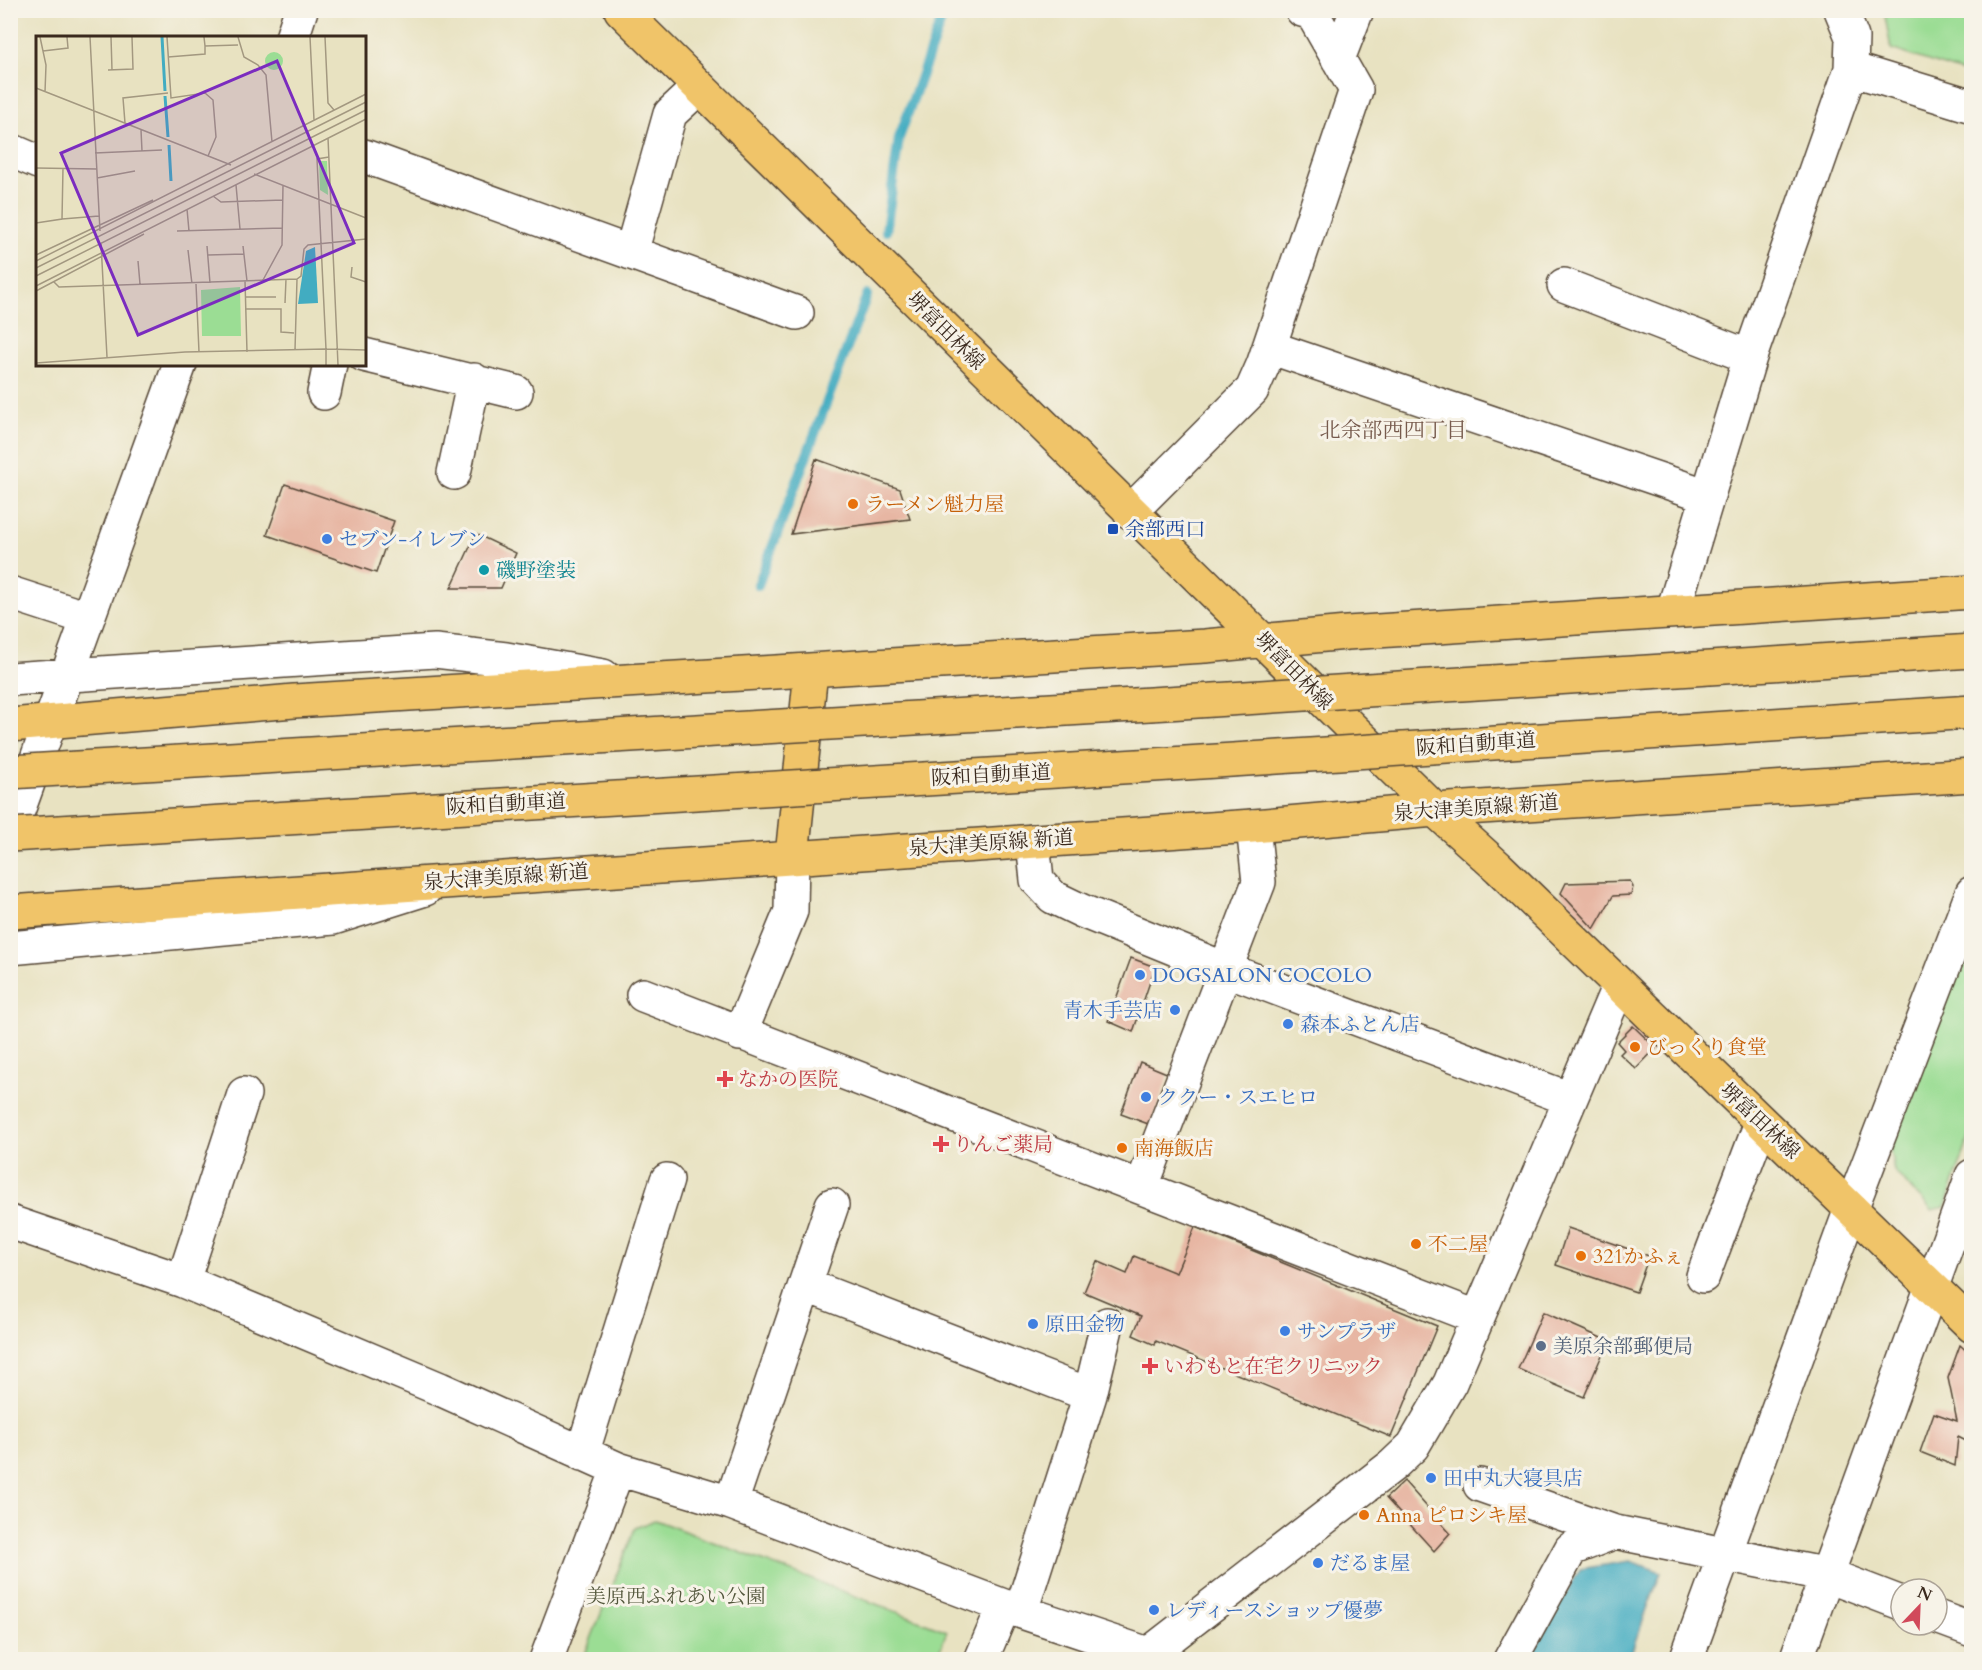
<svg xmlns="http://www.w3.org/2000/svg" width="1982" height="1670" font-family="Cardo,'Noto Serif JP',serif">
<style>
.green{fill:#9bdd94;stroke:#6b8459;stroke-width:1.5}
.water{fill:#42acc1;stroke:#3e6b70;stroke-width:1.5}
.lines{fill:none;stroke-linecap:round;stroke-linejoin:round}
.stream{stroke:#42acc1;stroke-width:10}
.building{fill:#e7b6a3}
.minor-casing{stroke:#554636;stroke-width:36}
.major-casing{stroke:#554636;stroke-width:36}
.minor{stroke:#fff;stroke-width:33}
.major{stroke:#f0c469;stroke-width:33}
.highway-bridge-casing{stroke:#554636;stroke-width:36;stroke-linecap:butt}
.highway-bridge{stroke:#f0c469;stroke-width:33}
.food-dot{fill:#e8710a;stroke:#f7f3e8;stroke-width:2}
.transit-dot{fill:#1a4fb4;stroke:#f7f3e8;stroke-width:2}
.shop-dot{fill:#3f7fe0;stroke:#f7f3e8;stroke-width:2}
.culture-dot{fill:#0f9aa8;stroke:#f7f3e8;stroke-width:2}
.health-dot{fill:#e0444e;stroke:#f7f3e8;stroke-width:2}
.service-dot{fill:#5c6f8a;stroke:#f7f3e8;stroke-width:2}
.labels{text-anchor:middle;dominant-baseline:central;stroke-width:6;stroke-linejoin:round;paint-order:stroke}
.street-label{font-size:20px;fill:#3b2a1e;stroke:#f7f3e8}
.food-label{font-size:20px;fill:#c56008;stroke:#f7f3e8;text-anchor:start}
.transit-label{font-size:20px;fill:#164399;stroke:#f7f3e8;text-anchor:start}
.shop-label{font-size:20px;fill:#366cbe;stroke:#f7f3e8;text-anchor:start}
.culture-label{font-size:20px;fill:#0d838f;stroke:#f7f3e8;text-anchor:start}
.health-label{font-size:20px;fill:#be3a42;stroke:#f7f3e8;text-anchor:start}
.service-label{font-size:20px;fill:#4e5e75;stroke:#f7f3e8;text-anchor:start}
.park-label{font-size:20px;fill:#53573c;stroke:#f7f3e8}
.neighbourhood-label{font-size:21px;fill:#775b4d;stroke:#f7f3e8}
.inset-river{fill:none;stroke:#42acc1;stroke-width:3}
.inset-road{fill:none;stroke:#a39880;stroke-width:1.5}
.view{fill:#7b2cbf;fill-opacity:0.15;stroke:#7b2cbf;stroke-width:3}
.inset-edge{fill:none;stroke:#3b2a1e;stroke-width:3}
</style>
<rect width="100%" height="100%" fill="#f7f3e8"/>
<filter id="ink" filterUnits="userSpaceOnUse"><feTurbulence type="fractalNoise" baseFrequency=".0167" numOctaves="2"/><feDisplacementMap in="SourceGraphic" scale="12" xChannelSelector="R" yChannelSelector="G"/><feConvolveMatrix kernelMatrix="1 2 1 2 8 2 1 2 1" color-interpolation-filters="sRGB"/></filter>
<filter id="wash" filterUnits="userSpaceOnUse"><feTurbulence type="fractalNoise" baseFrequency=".008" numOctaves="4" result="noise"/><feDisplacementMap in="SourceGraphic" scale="24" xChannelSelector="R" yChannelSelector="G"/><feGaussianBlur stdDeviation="1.35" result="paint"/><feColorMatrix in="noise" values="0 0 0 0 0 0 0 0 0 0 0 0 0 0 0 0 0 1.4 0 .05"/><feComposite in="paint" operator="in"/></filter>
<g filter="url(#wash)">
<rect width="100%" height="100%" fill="#e8e2c1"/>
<path class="green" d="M 1884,11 L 1971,11 L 1971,75 L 1891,49 Z
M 1971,931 L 1971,1133 L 1945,1207 L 1932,1210 L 1894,1171 L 1890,1149 Z
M 655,1520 L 947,1631 L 936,1659 L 583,1659 L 635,1528 Z"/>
<path class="water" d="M 1630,1561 L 1661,1572 L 1629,1659 L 1529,1660 L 1580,1569 Z"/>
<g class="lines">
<path class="stream" d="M 886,231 L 899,138 L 945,10
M 758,585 L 867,295"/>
</g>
<g id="blocks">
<path class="building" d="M 816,459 L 900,489 L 910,519 L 791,534 Z
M 285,484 L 394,521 L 376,573 L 267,535 Z
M 476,534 L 516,553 L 501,588 L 451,588 Z
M 1630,881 L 1633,887 L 1631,895 L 1613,896 L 1594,929 L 1561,893 L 1566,883 Z
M 1131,958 L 1155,967 L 1133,1032 L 1108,1021 Z
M 1633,1026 L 1656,1048 L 1636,1069 L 1620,1054 L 1624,1050 L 1617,1042 Z
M 1140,1062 L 1169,1074 L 1151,1125 L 1121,1114 Z
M 1195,1227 L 1437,1326 L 1391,1437 L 1156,1341 L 1155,1345 L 1133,1335 L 1141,1316 L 1084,1292 L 1097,1261 L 1127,1274 L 1134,1256 L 1176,1273 Z
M 1568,1228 L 1649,1256 L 1636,1292 L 1556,1265 Z
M 1543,1312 L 1608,1341 L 1584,1397 L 1518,1369 Z
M 1960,1345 L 1972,1356 L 1972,1444 L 1958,1437 L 1955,1466 L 1920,1452 L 1934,1413 L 1957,1421 L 1948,1378 Z
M 1404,1481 L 1450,1533 L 1434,1551 L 1386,1498 Z"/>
</g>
</g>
<g filter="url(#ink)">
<use href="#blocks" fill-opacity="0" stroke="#554636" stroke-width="1.5"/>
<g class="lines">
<g class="minor-casing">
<path id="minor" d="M 292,38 L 301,10
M 1338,59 L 1357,10
M 1851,69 L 1972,106
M 10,150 L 38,162
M 364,156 L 797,313
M 631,253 L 670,114 L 699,87
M 1564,285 L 1750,357
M 1269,347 L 1708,496
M 364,355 L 516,392
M 324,393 L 330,364
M 454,473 L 474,380
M 1130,512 L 1252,390 L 1263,365 L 1356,90 L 1312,13 L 1302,10
M 10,593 L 87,618
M 1673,611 L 1750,357 L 1851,69 L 1852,37 L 1841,10
M 10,679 L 435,651 L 506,659 L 603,676
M 10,833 L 180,364
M 1033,841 L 1037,880 L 1053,897 L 1082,911 L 1225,969 L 1570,1099
M 10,948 L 333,918 L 425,889
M 643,995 L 1476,1317
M 740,1034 L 791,911 L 792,856
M 1142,1186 L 1259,882 L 1253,826
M 10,1222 L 183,1281 L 440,1389 L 618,1469 L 731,1503 L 1004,1606 L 1166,1660
M 1703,1276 L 1761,1123
M 183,1281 L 244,1094
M 805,1285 L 1090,1395
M 582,1454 L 667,1180
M 1480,1485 L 1615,1532
M 731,1503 L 832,1205
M 1021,1611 L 1090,1395 L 1107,1324
M 1937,1617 L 1972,1630
M 1150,1653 L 1393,1465 L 1413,1446 L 1450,1383 L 1619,985
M 546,1660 L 618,1469
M 981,1660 L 1004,1606
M 1510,1660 L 1571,1549 L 1615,1532 L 1828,1575 L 1901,1603
M 1686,1660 L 1851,1209 L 1972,893
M 1796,1660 L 1972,1176"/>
</g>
<g class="major-casing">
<path id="major" d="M 621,10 L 1435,810 L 1499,868 L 1972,1326
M 10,725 L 294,701 L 1205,646 L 1347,633 L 1972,592
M 792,856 L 811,671
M 10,912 L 1253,826 L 1435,810 L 1972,775"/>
</g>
<use href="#minor" class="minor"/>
<use href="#major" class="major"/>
<g class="highway-bridge-casing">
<path id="highway-bridge" d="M 10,772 L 1167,703 L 1972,651
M 10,835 L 1170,764 L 1972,712"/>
</g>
<use href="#highway-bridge" class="highway-bridge"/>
</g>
</g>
<g class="food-dot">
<circle cx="853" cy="504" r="6"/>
<circle cx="1635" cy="1047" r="6"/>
<circle cx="1122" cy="1148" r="6"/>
<circle cx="1416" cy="1244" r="6"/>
<circle cx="1581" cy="1256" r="6"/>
<circle cx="1364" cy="1515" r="6"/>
</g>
<rect class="transit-dot" x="1107" y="523" width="12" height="12" rx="3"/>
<g class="shop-dot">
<circle cx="327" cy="539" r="6"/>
<circle cx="1140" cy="975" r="6"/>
<circle cx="1175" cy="1010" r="6"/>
<circle cx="1288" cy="1024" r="6"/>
<circle cx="1146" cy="1097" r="6"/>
<circle cx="1033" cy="1324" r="6"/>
<circle cx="1285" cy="1331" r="6"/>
<circle cx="1431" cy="1478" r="6"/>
<circle cx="1318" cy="1563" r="6"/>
<circle cx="1154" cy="1610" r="6"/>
</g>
<circle class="culture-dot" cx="484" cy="570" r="6"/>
<g class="health-dot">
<path d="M722 1070h6v6h6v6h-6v6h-6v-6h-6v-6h6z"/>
<path d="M938 1135h6v6h6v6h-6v6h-6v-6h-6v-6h6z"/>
<path d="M1147 1357h6v6h6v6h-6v6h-6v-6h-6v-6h6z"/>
</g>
<circle class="service-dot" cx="1541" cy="1346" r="6"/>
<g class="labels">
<g class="street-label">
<text transform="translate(946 331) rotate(45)">堺富田林線</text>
<text transform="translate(1294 671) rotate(45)">堺富田林線</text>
<text transform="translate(1476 744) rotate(-4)">阪和自動車道</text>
<text transform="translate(991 775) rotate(-3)">阪和自動車道</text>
<text transform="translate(506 804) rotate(-3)">阪和自動車道</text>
<text transform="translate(1476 808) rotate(-4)">泉大津美原線 新道</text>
<text transform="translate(991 843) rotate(-4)">泉大津美原線 新道</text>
<text transform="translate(506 877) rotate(-4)">泉大津美原線 新道</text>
<text transform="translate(1760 1121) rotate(43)">堺富田林線</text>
</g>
<g class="food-label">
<text x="865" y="504">ラーメン魁力屋</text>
<text x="1647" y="1047">びっくり食堂</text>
<text x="1134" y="1148">南海飯店</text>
<text x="1428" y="1244">不二屋</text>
<text x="1593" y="1256">321かふぇ</text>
<text x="1376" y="1515">Anna ピロシキ屋</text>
</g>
<g class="transit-label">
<text x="1125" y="529">余部西口</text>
</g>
<g class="shop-label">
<text x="339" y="539">セブン-イレブン</text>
<text x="1152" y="975">DOGSALON COCOLO</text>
<text x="1163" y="1010" text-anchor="end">青木手芸店</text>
<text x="1300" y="1024">森本ふとん店</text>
<text x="1158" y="1097">ククー・スエヒロ</text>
<text x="1045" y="1324">原田金物</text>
<text x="1297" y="1331">サンプラザ</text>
<text x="1443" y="1478">田中丸大寝具店</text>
<text x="1330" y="1563">だるま屋</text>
<text x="1166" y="1610">レディースショップ優夢</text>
</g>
<g class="culture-label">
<text x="496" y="570">磯野塗装</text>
</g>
<g class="health-label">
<text x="738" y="1079">なかの医院</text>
<text x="953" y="1144">りんご薬局</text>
<text x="1164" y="1366">いわもと在宅クリニック</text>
</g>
<g class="service-label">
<text x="1553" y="1346">美原余部郵便局</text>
</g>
<g class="park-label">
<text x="676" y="1596">美原西ふれあい公園</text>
</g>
<g class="neighbourhood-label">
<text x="1393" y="430">北余部西四丁目</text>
</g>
</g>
<g transform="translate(36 36)">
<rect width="330" height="330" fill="#e8e2c1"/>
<path d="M229 25a9 9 0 1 1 18 0a9 9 0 1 1-18 0ZM 283,125 L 291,125 L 292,159 L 284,154 ZM 204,251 L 205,300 L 166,300 L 165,254 Z" fill="#9bdd94"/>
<path d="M 279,211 L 282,267 L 262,268 L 270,215 Z" fill="#42acc1"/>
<path class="inset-river" d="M 126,1 L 129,55M 129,60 L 132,101M 133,109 L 135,145"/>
<path class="inset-road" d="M 4,1 L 10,29 L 9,56M 54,1 L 64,195M 75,1 L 76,34M 131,1 L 135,62 L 169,57 L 177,64 L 180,101 L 172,120M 168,1 L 169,10 L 202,9M 202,1 L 208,21 L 222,29 L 230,39 L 236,106M 274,1 L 278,84M 289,1 L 292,67 L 298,74M 7,15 L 32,12 L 31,1M 132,21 L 169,18 L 169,10M 72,34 L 97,33 L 96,1M 0,52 L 195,129M 89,87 L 87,62 L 132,57M 105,94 L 106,115M 292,102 L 302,329M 59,117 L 126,114M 293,121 L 281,123 L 290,313 L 330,314M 0,132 L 61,133M 218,138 L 330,182M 61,142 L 99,135M 200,149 L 204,193M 177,160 L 185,166 L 247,164M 151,173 L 153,195M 26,183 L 63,180M 0,187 L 26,183 L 27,132M 141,195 L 247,192M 65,207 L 71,321M 171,210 L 174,247M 207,210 L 211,245M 152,214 L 156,248M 0,219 L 117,164M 172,219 L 208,218M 0,225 L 330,58M 102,225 L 104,248M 316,231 L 315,241 L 330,246M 0,232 L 330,66M 0,240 L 330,74M 227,244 L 246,209 L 247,149M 209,245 L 211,316M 18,246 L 23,251 L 261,243 L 265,240 L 268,213 L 272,209 L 330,203M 160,248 L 163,316M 0,250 L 330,83M 0,255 L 108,198M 209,261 L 240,261M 249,267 L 250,243M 209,273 L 245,273 L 245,296 L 258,297M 259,314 L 261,243M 0,327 L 149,316 L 290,313 L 290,329"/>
<path class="view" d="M 241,25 L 318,207 L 102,299 L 25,117 Z"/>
<rect width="330" height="330" class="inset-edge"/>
</g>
<rect width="1982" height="1670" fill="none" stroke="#f7f3e8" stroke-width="36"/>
<g transform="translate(1919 1607) rotate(23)"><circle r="28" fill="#f7f3e8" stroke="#aca397" stroke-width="1.5"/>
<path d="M0-4.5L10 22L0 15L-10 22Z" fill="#d1495b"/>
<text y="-9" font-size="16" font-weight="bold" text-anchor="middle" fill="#3b2a1e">N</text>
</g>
</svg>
